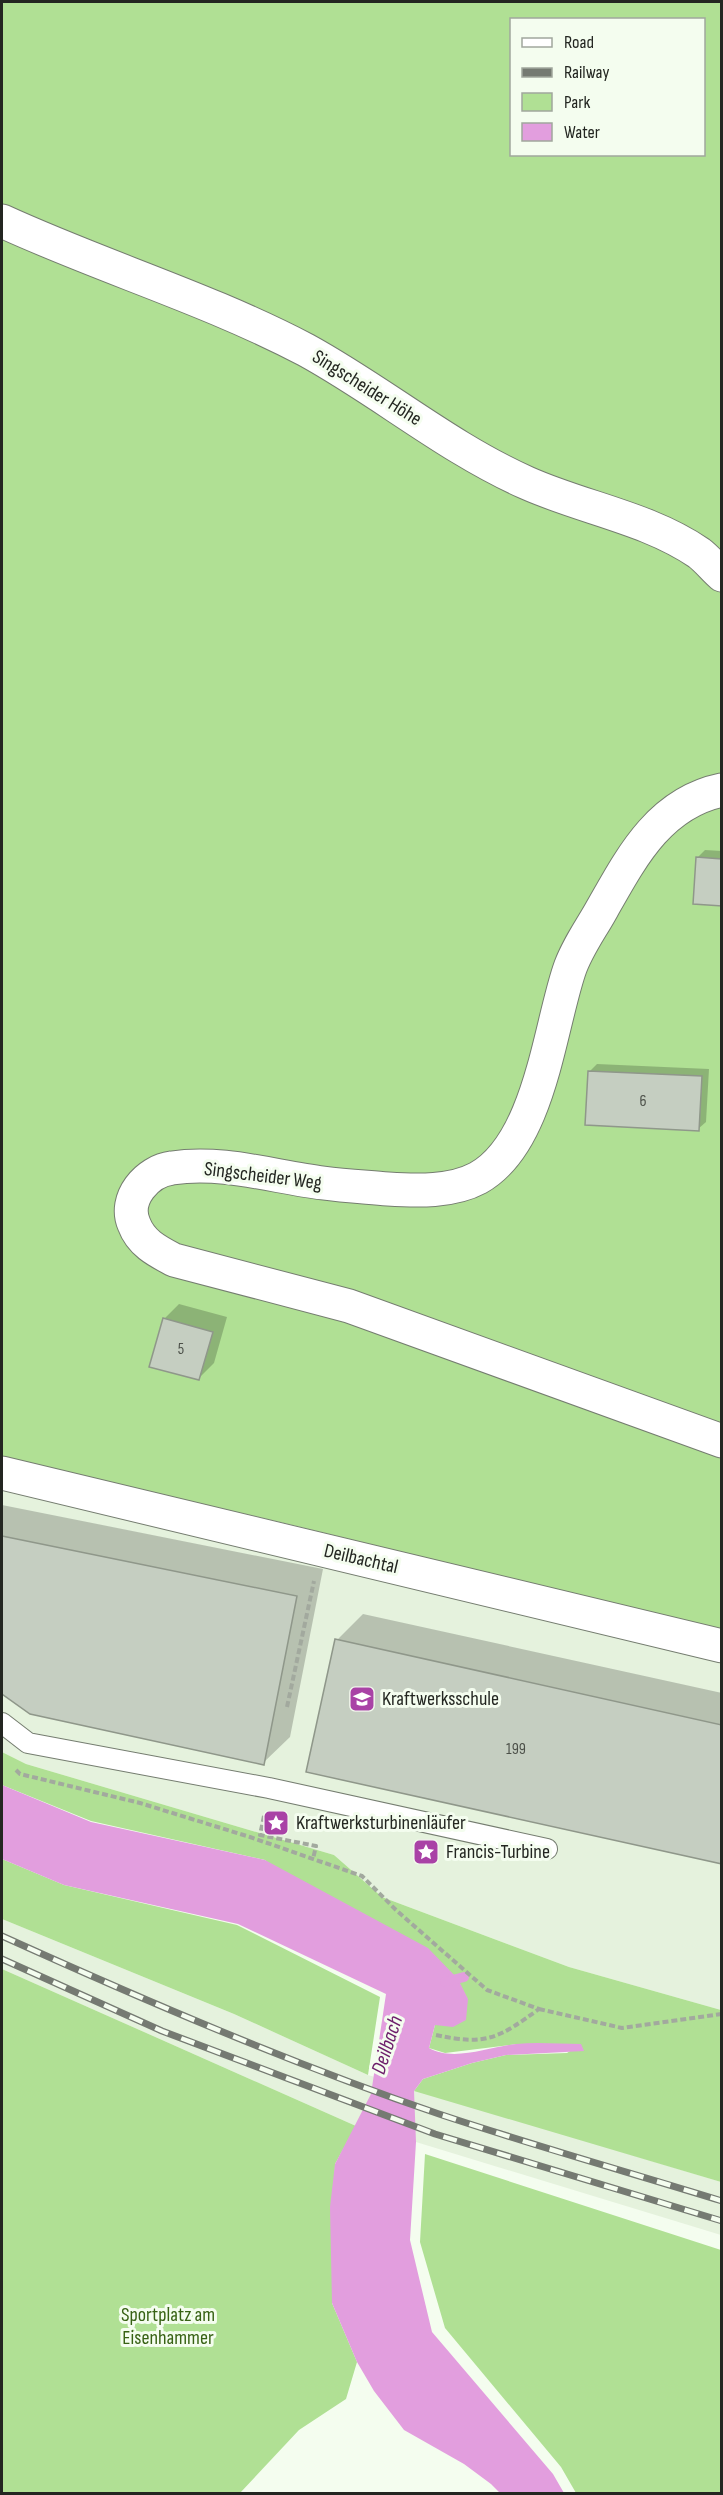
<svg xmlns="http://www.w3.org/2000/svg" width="723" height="2495" font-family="'Sofia Sans Condensed',sans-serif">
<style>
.built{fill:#e5f2dd}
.green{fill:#b0e094;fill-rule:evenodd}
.water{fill:#e29ede}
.shadow{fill:#0003}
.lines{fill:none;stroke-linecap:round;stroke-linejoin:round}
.stream{stroke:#e29ede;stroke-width:10}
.building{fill:#c5cec1;stroke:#8f978a;stroke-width:1.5}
.service-casing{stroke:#757d70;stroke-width:22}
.minor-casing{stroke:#757d70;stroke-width:35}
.tertiary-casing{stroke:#757d70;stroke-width:35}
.path{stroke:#a2a99e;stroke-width:4;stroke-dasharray:6 3;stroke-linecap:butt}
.service{stroke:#fff;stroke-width:20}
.minor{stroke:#fff;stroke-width:33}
.tertiary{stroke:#fff;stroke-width:33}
.rail-casing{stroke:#757a72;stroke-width:7}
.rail{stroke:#f4fdef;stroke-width:4.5;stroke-dasharray:14;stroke-linecap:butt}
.labels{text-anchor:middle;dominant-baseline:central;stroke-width:6;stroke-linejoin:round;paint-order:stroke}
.number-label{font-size:16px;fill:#4c5049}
.street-label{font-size:20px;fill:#232621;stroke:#f4fdef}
.poi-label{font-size:20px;fill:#232621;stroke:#f4fdef;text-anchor:start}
.park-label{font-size:20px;fill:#376214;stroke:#f4fdef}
.water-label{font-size:21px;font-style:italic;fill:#6c1d6a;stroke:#f4fdef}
</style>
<rect width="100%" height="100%" fill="#f4fdef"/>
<path class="built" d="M 2,1491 L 721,1646 L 721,2010 L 569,1967 L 382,1897 L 334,1855 L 26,1764 L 2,1752 Z
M 2,1919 L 234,2014 L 368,2075 L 721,2182 L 721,2235 L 416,2142 L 356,2126 L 2,1969 Z"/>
<path class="green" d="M 2,2 L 721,2 L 721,1630 L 292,1525 L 2,1457 ZM 512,20 L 704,20 L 704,154 L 512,154 Z
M 2,1752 L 26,1764 L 334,1855 L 382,1897 L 569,1967 L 721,2010 L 721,2182 L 414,2091 L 423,2079 L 472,2063 L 506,2055 L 567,2053 L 581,2044 L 517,2044 L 445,2053 L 429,2048 L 435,2025 L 265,1860 L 91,1821 L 2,1785 Z
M 2,1859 L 64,1885 L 237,1925 L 380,1997 L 368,2075 L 234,2014 L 2,1919 Z
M 2,1969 L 356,2126 L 335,2164 L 332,2303 L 357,2362 L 346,2399 L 299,2430 L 240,2493 L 2,2493 Z
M 425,2154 L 721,2250 L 721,2493 L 576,2493 L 561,2467 L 445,2328 L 420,2242 Z"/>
<path class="water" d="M 2,1785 L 91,1822 L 265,1860 L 428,1948 L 458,1979 L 468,1999 L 466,2020 L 453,2027 L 435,2025 L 429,2048 C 453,2062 490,2047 516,2044 C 537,2042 560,2044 581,2044 L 584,2051 L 506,2055 L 472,2063 L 423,2079 L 414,2091 L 416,2142 L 410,2240 L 432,2332 L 553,2474 L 564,2493 L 500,2493 L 491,2484 L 464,2464 L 404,2430 L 374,2391 L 357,2362 L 332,2303 L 330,2207 L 335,2164 L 371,2094 L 386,1994 L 238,1924 L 64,1885 L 2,1859 Z"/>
<path class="shadow" d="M 705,850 L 722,851 L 722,904 L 697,858 Z
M 597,1064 L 709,1069 L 706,1122 L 698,1129 L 589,1072 Z
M 179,1304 L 227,1317 L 214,1363 L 199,1378 L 164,1319 Z
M 2,1505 L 323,1569 L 290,1737 L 263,1763 L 30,1713 L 2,1692 Z
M 363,1614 L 722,1693 L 722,1863 L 337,1640 Z"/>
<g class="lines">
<path class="stream" d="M 445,1982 L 464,1977"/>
</g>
<path class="building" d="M 696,857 L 722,859 L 722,906 L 693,904 Z
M 588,1071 L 702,1076 L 699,1131 L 585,1125 Z
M 163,1318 L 213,1332 L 199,1380 L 149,1367 Z
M 2,1536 L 297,1596 L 264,1765 L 30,1714 L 2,1694 Z
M 335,1639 L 722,1725 L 722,1864 L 306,1772 Z"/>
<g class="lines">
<g class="service-casing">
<path id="service" d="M 2,1723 L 28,1743 L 269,1788 L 547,1849"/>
</g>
<g class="minor-casing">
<path id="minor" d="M 2,221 C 102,267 207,298 306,350 C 381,391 448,448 527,483 C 583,508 648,518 699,553 C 707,559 714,568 722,575
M 722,790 C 659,803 631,858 602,909 C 591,929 576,949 569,971 C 549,1031 539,1144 478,1178 C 452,1192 417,1191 388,1189 C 366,1187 345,1186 323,1183 C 274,1177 222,1160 172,1168 C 147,1171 123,1199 134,1224 C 141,1243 157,1251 174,1260 L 349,1306 L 722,1441"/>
</g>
<g class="tertiary-casing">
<path id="tertiary" d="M 2,1473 L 722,1646"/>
</g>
<path class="path" d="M 287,1707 L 314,1581
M 16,1770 L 20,1774 L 140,1803 L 250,1837 L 362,1876 L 396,1910 L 487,1990 L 539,2009 C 499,2038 486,2046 436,2035
M 264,1816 L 260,1835 L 316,1846 L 313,1859
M 539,2009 L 622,2028 L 722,2014"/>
<use href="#service" class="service"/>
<use href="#minor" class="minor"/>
<use href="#tertiary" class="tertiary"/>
<g class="rail-casing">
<path id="rail" d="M 2,1936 C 146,2001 290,2063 439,2114 C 532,2145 628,2172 722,2201
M 2,1959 L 162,2031 L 435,2134 L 722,2221"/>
</g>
<use href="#rail" class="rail"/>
</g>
<defs>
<g id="school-square" transform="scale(1.35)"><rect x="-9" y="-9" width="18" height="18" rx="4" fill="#a942a6" stroke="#f4fdef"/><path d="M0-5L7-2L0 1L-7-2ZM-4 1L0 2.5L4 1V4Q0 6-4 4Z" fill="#fff"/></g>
<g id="sight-square" transform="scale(1.35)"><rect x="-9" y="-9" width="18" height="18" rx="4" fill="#a942a6" stroke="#f4fdef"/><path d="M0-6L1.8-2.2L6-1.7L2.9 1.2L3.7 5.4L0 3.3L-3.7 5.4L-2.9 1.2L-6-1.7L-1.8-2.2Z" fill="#fff"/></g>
</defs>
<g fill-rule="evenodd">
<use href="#school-square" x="362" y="1699"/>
<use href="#sight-square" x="276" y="1823"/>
<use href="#sight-square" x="426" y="1852"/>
</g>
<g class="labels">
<g class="number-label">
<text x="643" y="1101">6</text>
<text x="181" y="1349">5</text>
<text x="516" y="1749">199</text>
</g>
<g class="street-label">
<text transform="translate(367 388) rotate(32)">Singscheider Höhe</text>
<text transform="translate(263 1176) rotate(7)">Singscheider Weg</text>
<text transform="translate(361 1559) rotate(13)">Deilbachtal</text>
</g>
<g class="poi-label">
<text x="382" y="1699">Kraftwerksschule</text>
<text x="296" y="1823">Kraftwerksturbinenläufer</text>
<text x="446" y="1852">Francis-Turbine</text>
</g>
<g class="park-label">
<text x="168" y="2315">Sportplatz am<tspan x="168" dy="23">Eisenhammer</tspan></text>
</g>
<g class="water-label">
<text transform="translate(387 2045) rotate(-72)">Deilbach</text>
</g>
</g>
<rect width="723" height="2495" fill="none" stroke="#232621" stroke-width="6"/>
<rect x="510" y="18" width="195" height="138" fill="#f4fdef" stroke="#a0a79d" stroke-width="1.5"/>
<rect x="522" y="38" width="30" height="9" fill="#ffffff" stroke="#a0a79d" stroke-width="1.5"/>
<text x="564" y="48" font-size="18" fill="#232621">Road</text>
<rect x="522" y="68" width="30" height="9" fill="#757a72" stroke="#a0a79d" stroke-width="1.5"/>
<text x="564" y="78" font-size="18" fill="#232621">Railway</text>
<rect x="522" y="93" width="30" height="18" fill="#b0e094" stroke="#a0a79d" stroke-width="1.5"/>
<text x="564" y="108" font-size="18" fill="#232621">Park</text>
<rect x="522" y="123" width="30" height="18" fill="#e29ede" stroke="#a0a79d" stroke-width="1.5"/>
<text x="564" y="138" font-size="18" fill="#232621">Water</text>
</svg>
